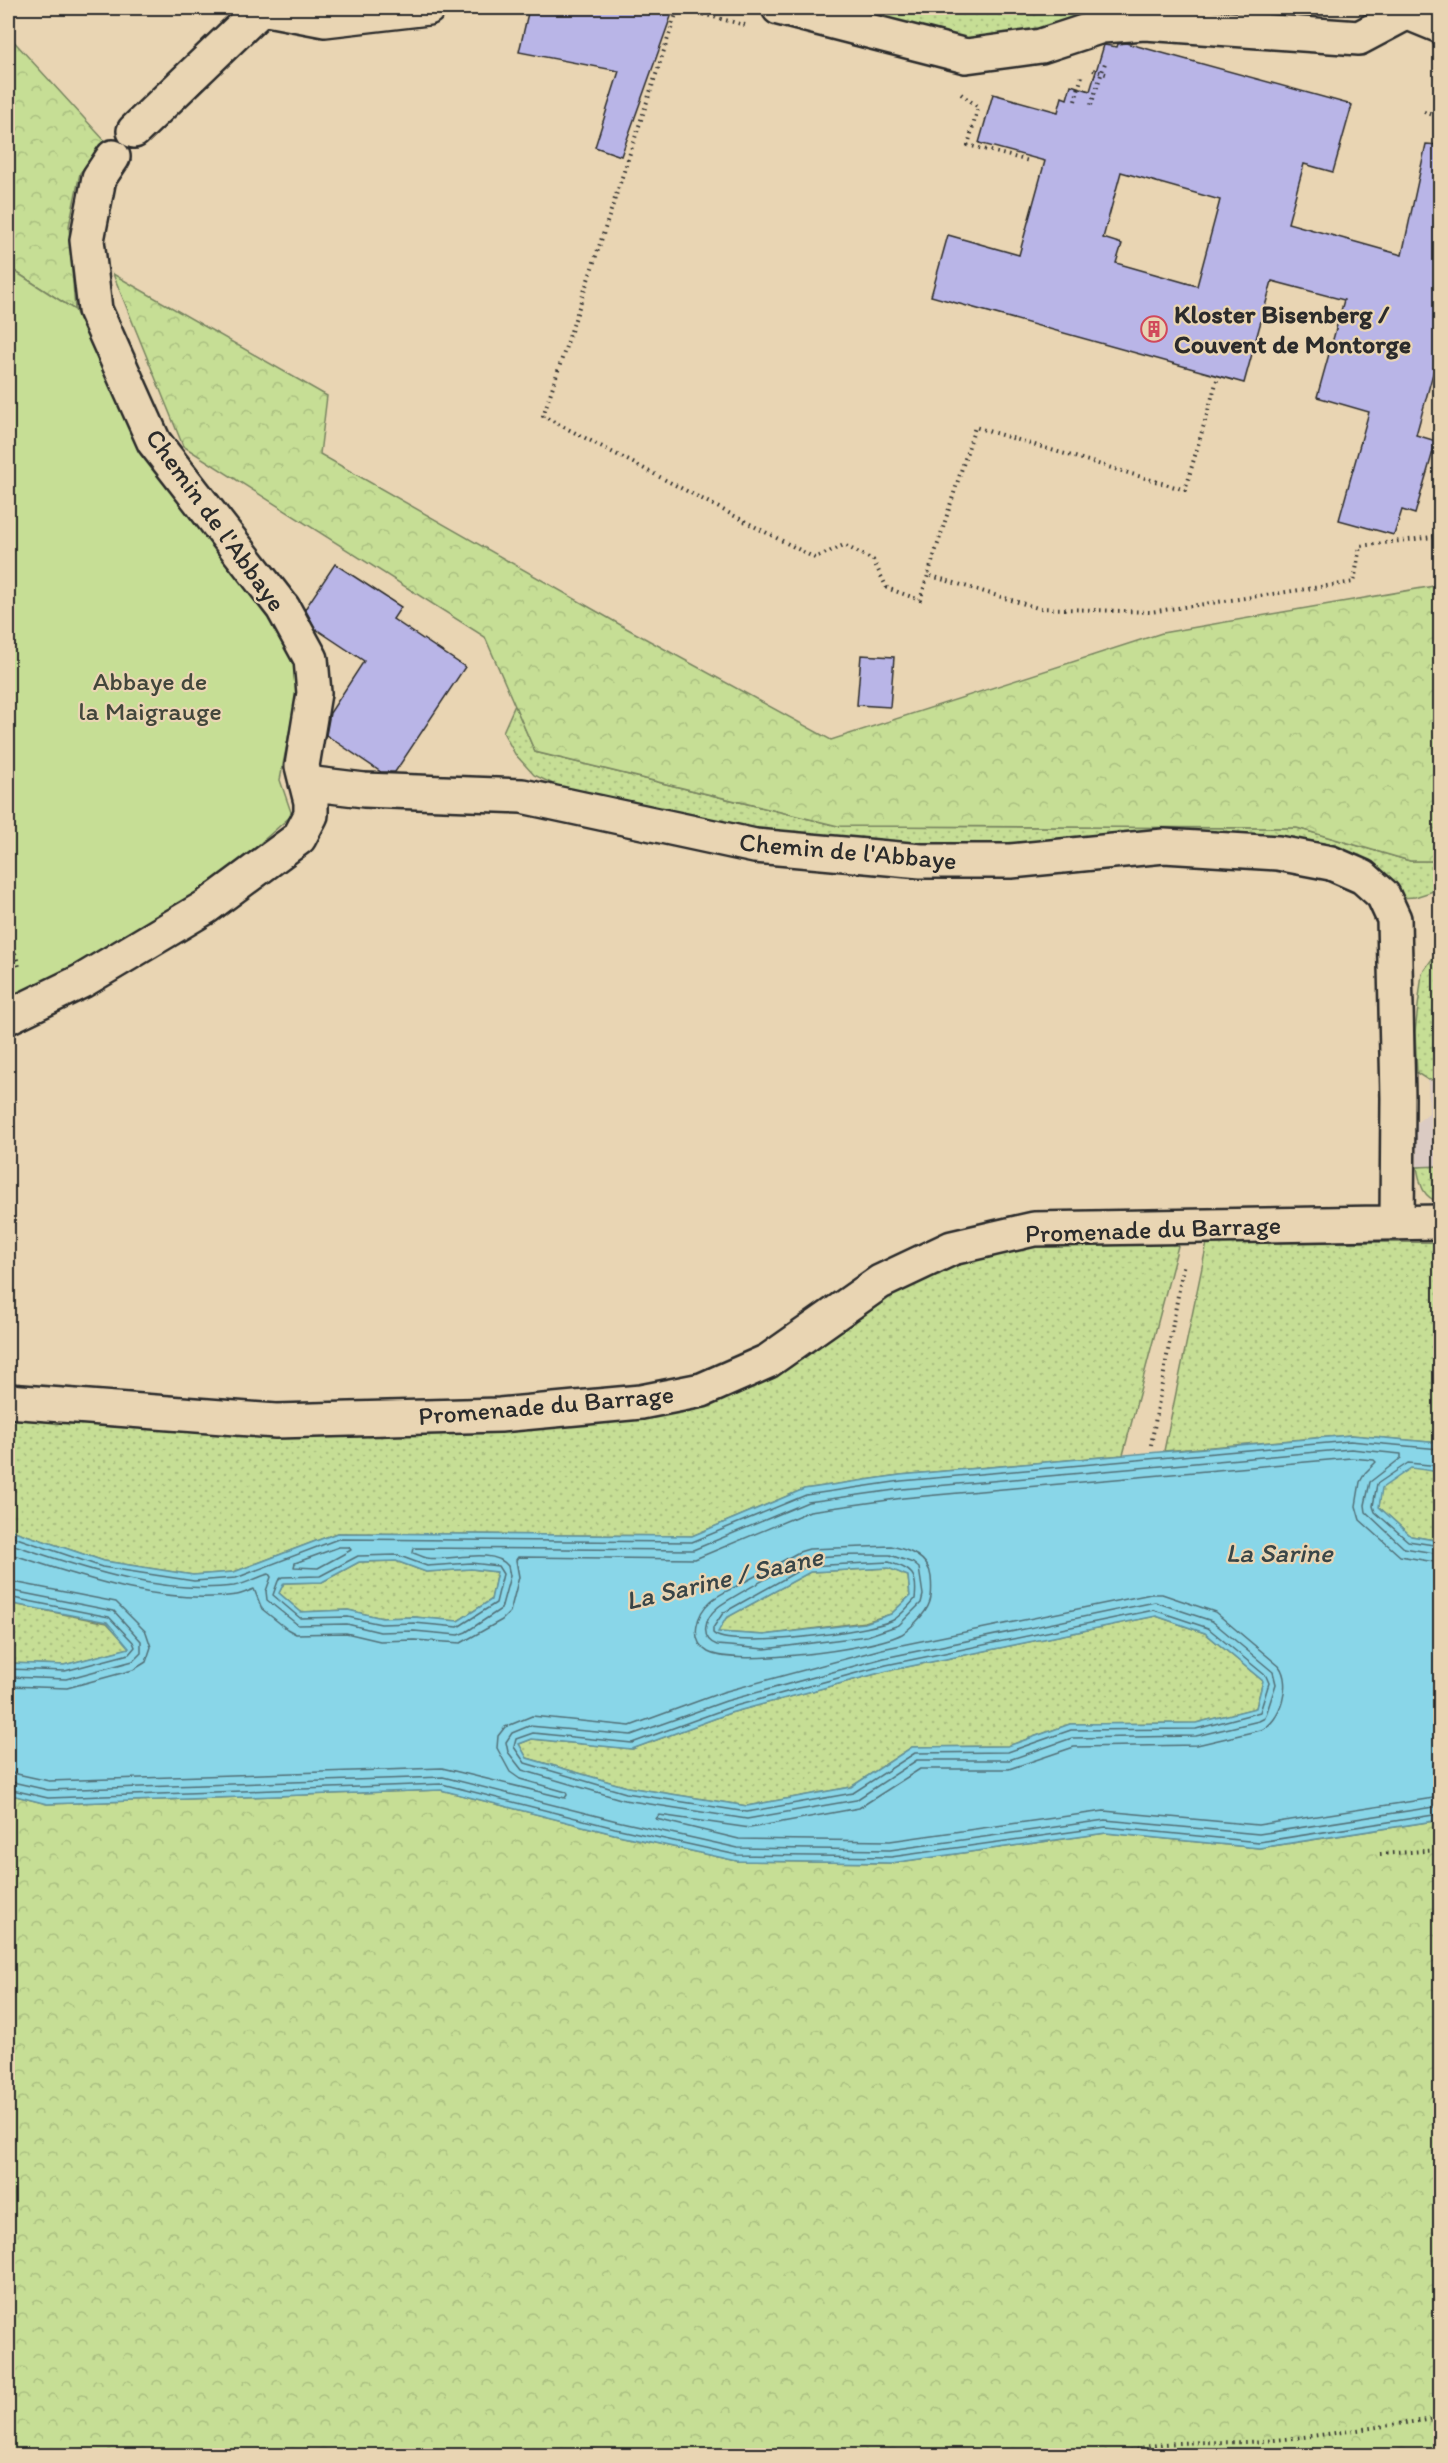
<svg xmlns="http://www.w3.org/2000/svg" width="1448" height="2463" font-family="Itim,sans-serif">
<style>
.built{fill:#dbcbc3}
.grass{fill:url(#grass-dots);stroke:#788460;stroke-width:1.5}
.forest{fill:url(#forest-crowns);stroke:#788460;stroke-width:1.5}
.garden{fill:#c6de95;stroke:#788460;stroke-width:1.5}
.water{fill:#89d6e8;stroke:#63929c;stroke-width:1.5;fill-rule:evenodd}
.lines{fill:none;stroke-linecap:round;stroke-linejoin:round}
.shore{stroke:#516f77;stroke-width:1.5}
.building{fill:#b9b5e7;stroke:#2b2b2b;stroke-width:1.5;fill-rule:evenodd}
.minor-casing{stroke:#2b2b2b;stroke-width:38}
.path{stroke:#2b2b2b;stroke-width:4;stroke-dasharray:1.5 4.5;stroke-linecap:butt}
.minor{stroke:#e9d5b3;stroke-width:33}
.labels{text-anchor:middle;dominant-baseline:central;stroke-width:4.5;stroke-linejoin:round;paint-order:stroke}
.poi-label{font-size:26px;font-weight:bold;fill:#2b2b2b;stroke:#e9d5b3;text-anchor:start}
.street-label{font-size:26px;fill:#2b2b2b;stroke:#e9d5b3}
.park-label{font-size:26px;fill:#42463b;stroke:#e9d5b3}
.water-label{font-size:27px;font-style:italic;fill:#394547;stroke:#e9d5b3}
</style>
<defs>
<pattern id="grass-dots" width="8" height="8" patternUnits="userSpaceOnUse" patternTransform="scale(1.5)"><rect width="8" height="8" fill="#c6de95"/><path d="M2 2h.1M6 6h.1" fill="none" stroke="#aabf81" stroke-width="1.8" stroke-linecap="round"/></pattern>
<pattern id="forest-crowns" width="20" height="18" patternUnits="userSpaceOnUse" patternTransform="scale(1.5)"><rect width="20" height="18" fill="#c6de95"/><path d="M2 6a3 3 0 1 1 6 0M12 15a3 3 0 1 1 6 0" fill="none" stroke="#aabf81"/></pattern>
</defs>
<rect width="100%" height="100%" fill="#e9d5b3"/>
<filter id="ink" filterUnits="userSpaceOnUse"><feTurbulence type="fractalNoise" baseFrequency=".0167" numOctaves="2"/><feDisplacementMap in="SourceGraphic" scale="12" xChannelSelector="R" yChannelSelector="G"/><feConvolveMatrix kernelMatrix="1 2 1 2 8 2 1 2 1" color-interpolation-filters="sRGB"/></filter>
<g filter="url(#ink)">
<path class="built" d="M 1440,948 L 1440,1166 L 1417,1167 L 1416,1123 L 1429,1113 L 1428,1080 L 1417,1073 L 1415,1032 L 1422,974 Z"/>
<path class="grass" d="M 821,8 L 1126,8 L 1123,10 L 975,44 Z
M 1143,8 L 1315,8 L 1317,12 L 1309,24 Z
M 515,705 L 535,752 L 838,826 L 1297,828 L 1410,861 L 1440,861 L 1440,889 L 1415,897 L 1399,898 L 1370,871 L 1013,851 L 843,849 L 820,834 L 740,834 L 570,792 L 534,775 L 515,754 L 503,732 Z
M 1440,948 L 1440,1079 L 1428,1080 L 1417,1073 L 1415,1032 L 1422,973 Z
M 1440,1166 L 1440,1202 C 1422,1198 1420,1183 1417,1167 Z
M 1179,1242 L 1123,1455 L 900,1475 L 804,1489 L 692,1536 L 337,1533 L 234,1572 L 193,1575 L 104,1561 L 8,1529 L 8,1418 L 273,1437 L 704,1405 L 777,1375 L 885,1296 L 955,1263 L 1032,1245 Z
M 1440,1242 L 1440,1443 L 1351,1435 L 1164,1451 L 1207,1243 Z
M 1411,1467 L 1440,1472 L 1440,1541 L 1411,1536 L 1379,1507 L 1381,1488 Z
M 396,1561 L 426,1572 L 471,1569 L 497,1572 L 491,1600 L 458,1621 L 414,1617 L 382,1618 L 348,1610 L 301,1612 L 279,1593 L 284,1583 L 322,1582 L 359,1562 Z
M 889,1568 L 908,1576 L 910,1596 L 891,1614 L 865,1622 L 764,1635 L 717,1632 L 726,1618 L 810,1572 Z
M 8,1603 L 107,1623 L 130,1648 L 64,1665 L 8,1663 Z
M 1156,1616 L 1205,1633 L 1263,1681 L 1256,1708 L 1196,1723 L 1070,1724 L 1008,1746 L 912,1747 L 851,1787 L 747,1806 L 627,1787 L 527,1758 L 519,1744 L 532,1739 L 632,1749 L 730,1713 L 887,1671 Z"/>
<path class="forest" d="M 8,35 L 105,141 L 80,173 L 69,226 L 75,310 L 8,267 Z
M 113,274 L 327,396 L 320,454 L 626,628 L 831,740 L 1162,633 L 1440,585 L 1440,861 L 1410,861 L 1297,828 L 838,826 L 535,752 L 485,637 L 183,446 Z
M 441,1790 L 614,1834 L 737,1861 L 891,1863 L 1106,1833 L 1259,1848 L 1440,1820 L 1440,2455 L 8,2456 L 8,1794 L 47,1804 Z"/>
<path class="garden" d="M 8,267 L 75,310 L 138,447 L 211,536 L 303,662 L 280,780 L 292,815 L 211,887 L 109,953 L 8,1000 Z"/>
<path class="water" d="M 1351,1435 L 1440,1443 L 1440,1472 L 1411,1468 L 1382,1488 L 1379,1507 L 1411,1536 L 1440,1541 L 1440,1820 L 1259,1848 L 1106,1833 L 891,1863 L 737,1861 L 614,1834 L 441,1790 L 47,1804 L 8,1794 L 8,1663 L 64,1665 L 129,1648 L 107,1622 L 8,1603 L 8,1529 L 104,1561 L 193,1575 L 234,1572 L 337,1533 L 692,1536 L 804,1489 L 900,1475 ZM 396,1561 L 426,1572 L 471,1569 L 497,1572 L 491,1600 L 458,1621 L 414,1617 L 382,1618 L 348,1610 L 301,1612 L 279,1593 L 284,1583 L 322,1582 L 359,1562 ZM 888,1568 L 908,1576 L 910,1596 L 891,1614 L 865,1623 L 764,1635 L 718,1632 L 726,1618 L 810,1572 ZM 1156,1616 L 1205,1633 L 1263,1681 L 1256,1708 L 1196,1723 L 1070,1724 L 1008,1746 L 912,1747 L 851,1787 L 747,1806 L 627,1787 L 527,1758 L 519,1744 L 532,1739 L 632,1749 L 730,1713 L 887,1671 Z"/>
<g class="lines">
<path class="shore" d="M 1440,1466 L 1408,1463 L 1377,1484 L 1373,1506 L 1375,1512 L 1408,1541 L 1440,1546
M 8,1535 L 102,1567 L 194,1581 L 236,1578 L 338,1539 L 692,1542 L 806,1495 L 901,1481 L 1350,1441 L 1440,1449
M 8,1543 C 80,1567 156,1595 234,1586 C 246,1584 257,1577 269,1574 L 271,1577 L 266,1591 L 267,1600 L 298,1625 L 347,1624 L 380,1632 L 414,1631 L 458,1635 L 466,1632 L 501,1609 L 510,1576 L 508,1566 C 492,1546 449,1562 427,1558 C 422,1557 417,1554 413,1553 L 414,1548 L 693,1550 L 808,1502 L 902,1489 L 1351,1449 L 1401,1454 L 1401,1458 L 1370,1482 L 1365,1505 L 1366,1512 L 1404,1548 L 1440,1554
M 891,1546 C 909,1550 929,1557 931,1577 C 933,1598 931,1607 916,1622 C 912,1626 907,1631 902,1634 C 874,1649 736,1667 708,1652 C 688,1640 697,1613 711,1601 C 719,1594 730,1590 739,1585 C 759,1574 779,1563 799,1552 L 809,1549 Z
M 339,1547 L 349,1547 L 351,1550 L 318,1568 L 294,1567 L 295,1563 Z
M 8,1553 C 78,1576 161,1606 237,1595 C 243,1594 248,1591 254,1589 L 262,1609 L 287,1629 L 296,1634 L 346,1633 L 380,1641 L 414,1640 L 461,1643 L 502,1620 L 510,1612 L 519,1577 L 516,1560 L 518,1557 L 695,1559 L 810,1511 L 903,1498 L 1351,1458 L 1374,1460 L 1376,1462 L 1365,1473 L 1360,1482 L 1356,1506 L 1360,1520 L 1400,1556 L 1440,1563
M 397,1555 L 427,1566 L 471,1563 L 498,1566 L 503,1574 L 496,1603 L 458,1627 L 414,1623 L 381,1624 L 348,1617 L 300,1618 L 273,1595 L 278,1581 L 282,1577 L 320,1576 L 358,1556 Z
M 890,1555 L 913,1563 L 919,1568 L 923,1595 L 921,1603 L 899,1625 L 867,1636 L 765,1649 L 717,1645 C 699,1638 705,1618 717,1608 C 724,1601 797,1561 806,1559 C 826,1554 869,1555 890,1555 Z
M 889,1562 C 912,1570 918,1573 915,1599 C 909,1606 902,1614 895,1619 C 874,1632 727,1650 713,1633 L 713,1628 L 723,1613 L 807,1566 Z
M 8,1581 L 116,1602 L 146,1632 L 151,1647 L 146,1662 L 133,1670 L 67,1688 L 8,1686
M 8,1590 L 114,1611 L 141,1641 L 141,1653 L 133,1661 L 66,1679 L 8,1677
M 8,1597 L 109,1617 L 133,1642 L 135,1647 L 129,1654 L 65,1671 L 8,1669
M 1155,1602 L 1212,1621 L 1273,1672 L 1276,1684 L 1265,1718 L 1259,1721 L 1196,1736 L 1072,1738 L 1009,1760 L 917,1760 L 856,1800 L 747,1819 L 624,1800 L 522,1770 L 508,1752 L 506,1742 L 512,1733 L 529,1726 L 631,1735 L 726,1701 L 884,1658 Z
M 1154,1610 L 1208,1628 L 1266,1676 L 1269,1683 L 1260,1712 L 1196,1729 L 1071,1730 L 1008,1752 L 915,1753 L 853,1793 L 747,1812 L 626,1793 L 525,1763 L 514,1747 L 516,1739 L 533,1733 L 632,1743 L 728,1708 L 886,1665 Z
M 8,1772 L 49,1781 L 442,1768 L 565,1798 L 567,1795 L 566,1792 L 520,1779 L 510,1772 L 497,1748 L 498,1736 L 505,1727 L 532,1716 L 630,1726 L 723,1692 L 882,1649 L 1151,1594 L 1162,1594 L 1215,1612 L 1279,1666 C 1292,1683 1281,1722 1261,1730 L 1197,1745 L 1074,1747 L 1009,1769 L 920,1769 L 859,1808 L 750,1828 L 659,1815 L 656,1819 L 739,1839 L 890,1841 L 1104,1811 L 1258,1825 L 1440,1797
M 8,1781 L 48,1790 L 443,1777 L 617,1821 L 738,1848 L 890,1850 L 1105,1820 L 1259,1834 L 1440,1806
M 8,1789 L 48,1798 L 442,1784 L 615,1828 L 737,1855 L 891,1857 L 1106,1827 L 1259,1842 L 1440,1814"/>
</g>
<path class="building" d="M 548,8 L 594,11 L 595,8 L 674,8 L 621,156 L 595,147 L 619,71 L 519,52 L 528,13 L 547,12 Z
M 1126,43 L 1352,105 L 1333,172 L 1304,164 L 1288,223 L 1402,255 L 1426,144 L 1440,145 L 1440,348 L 1416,435 L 1436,441 L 1415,514 L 1402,510 L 1394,535 L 1339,520 L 1369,412 L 1317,397 L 1344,300 L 1272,281 L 1244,383 L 931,296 L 948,235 L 1019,255 L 1045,161 L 979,143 L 993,94 L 1058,112 L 1062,97 L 1067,99 L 1071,85 L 1090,91 L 1104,45 L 1117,47 L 1118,44 ZM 1121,172 L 1220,200 L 1197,286 L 1116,263 L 1122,244 L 1103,238 Z
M 335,564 L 401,607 L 393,619 L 465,667 L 395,772 L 381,772 L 326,735 L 330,713 L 364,661 L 316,629 L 305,609 Z
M 861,655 L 894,657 L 890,707 L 857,705 Z"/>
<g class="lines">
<g class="minor-casing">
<path id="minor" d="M 262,8 L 325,20 L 428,8
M 779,8 L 966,56 L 1041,46 L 1102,26 L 1145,23 L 1359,38 L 1408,12
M 1396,8 L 1440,26
M 134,131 L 262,8
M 306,783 L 364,790 L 522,796 L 755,846 L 921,861 L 1011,861 L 1164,846 L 1278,853 L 1331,863 L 1363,877 L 1383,895 L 1394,919 L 1398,1098 L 1397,1222
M 8,1017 L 82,981 L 206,907 L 299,838 L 311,815 L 311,802 L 302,766 L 314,693 L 311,659 L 283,608 L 154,442 L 95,310 L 87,240 L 99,178 L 113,157
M 8,1401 L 276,1421 L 500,1415 L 641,1402 L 702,1390 L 768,1361 L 880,1282 L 952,1248 L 1034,1229 L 1440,1222"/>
</g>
<path class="path" d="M 745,25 L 678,8 L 543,416 L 815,558 L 844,545 L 873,560 L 887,588 L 920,600 L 928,575
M 1093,70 L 1109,75
M 961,94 L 978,107 L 968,145 L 1029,161
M 1075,101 L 1083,72
M 1091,105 L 1105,63
M 1424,112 L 1440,117
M 1217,380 L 1185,490 L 975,427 L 928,575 L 1038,608 L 1150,612 L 1354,582 L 1360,546 L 1440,536
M 15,953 L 20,970
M 1151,1445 L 1184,1262
M 1380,1854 L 1440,1850
M 1120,2456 C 1157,2436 1221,2445 1264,2441 C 1323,2436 1382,2426 1440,2418"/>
<use href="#minor" class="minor"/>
</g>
</g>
<defs>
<g id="building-ring" transform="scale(1.35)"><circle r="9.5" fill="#e9d5b3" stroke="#d1495b" stroke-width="1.5"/><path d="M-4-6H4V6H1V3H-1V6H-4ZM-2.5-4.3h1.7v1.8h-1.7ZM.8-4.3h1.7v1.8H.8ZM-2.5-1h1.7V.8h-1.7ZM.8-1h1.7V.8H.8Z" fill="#d1495b"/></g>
</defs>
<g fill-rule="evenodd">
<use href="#building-ring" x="1154" y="329"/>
</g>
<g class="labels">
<g class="poi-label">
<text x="1174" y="314">Kloster Bisenberg /<tspan x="1174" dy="30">Couvent de Montorge</tspan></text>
</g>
<g class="street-label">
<text transform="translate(216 520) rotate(54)">Chemin de l'Abbaye</text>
<text transform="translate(848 851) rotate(5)">Chemin de l'Abbaye</text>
<text transform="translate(1153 1229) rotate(-2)">Promenade du Barrage</text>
<text transform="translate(546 1405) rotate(-5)">Promenade du Barrage</text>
</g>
<g class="park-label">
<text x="150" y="681">Abbaye de<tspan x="150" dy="30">la Maigrauge</tspan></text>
</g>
<g class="water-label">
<text x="1279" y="1552">La Sarine</text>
<text transform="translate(724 1578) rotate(-13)">La Sarine / Saane</text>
</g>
</g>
<rect width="1448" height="2463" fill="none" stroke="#e9d5b3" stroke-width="30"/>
<rect x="15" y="15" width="1418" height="2433" fill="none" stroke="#2b2b2b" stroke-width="2" filter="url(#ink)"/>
</svg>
